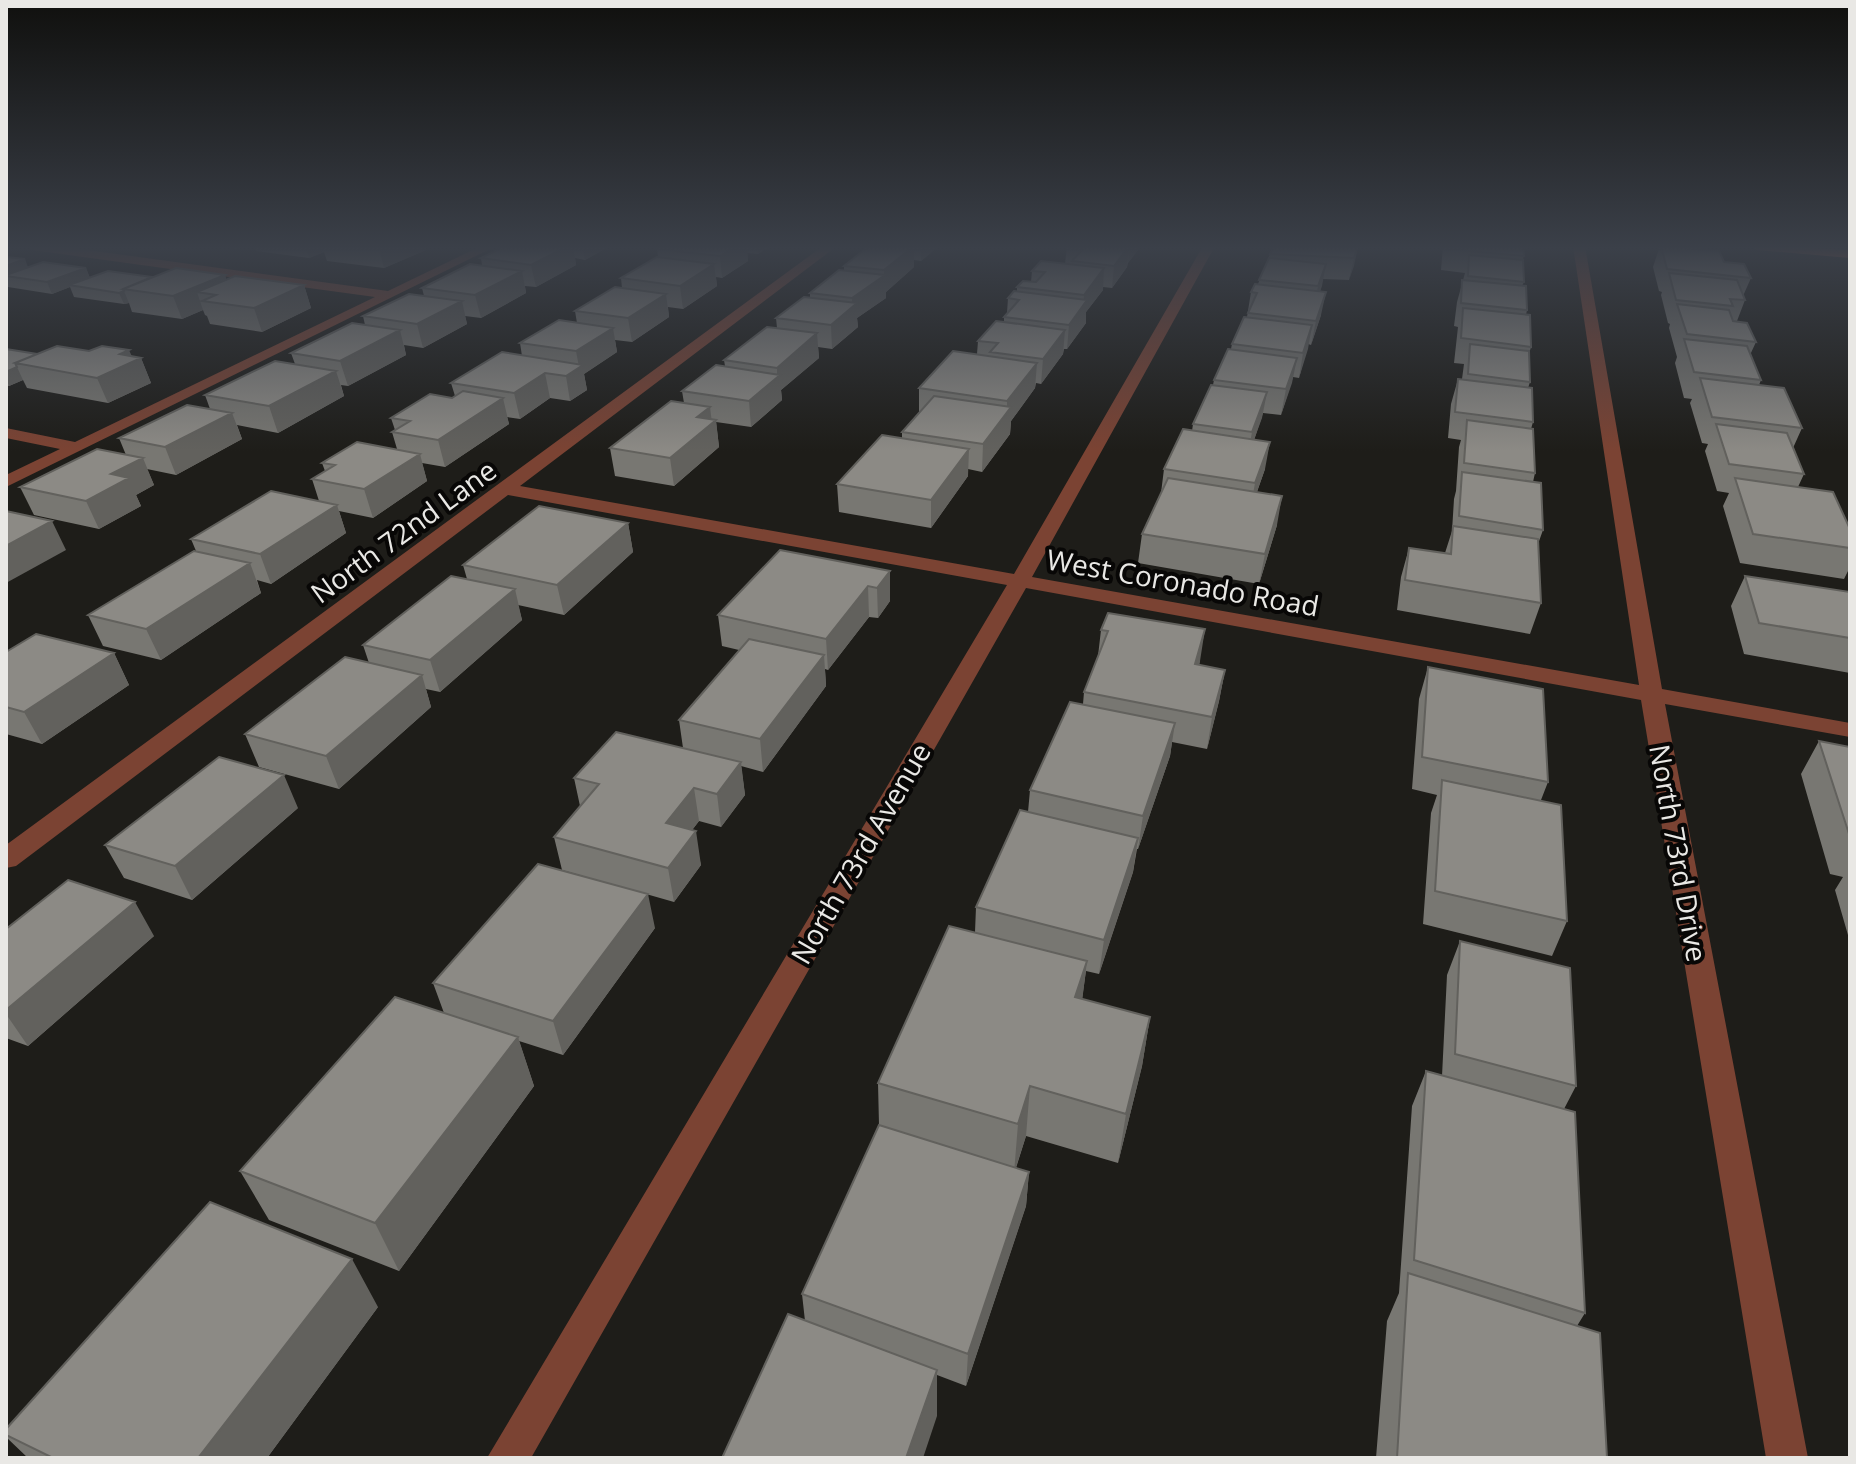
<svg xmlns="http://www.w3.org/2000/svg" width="1856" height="1464" font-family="'Open Sans',sans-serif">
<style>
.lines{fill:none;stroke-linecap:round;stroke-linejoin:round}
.minor{fill:#7b4333;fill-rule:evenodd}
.major{fill:#d86442;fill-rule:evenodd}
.wall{fill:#787772}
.shaded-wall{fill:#62615d}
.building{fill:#8c8a85;stroke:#62615d;stroke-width:2}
.labels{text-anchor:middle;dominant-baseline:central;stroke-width:8;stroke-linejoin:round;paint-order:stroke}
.street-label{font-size:28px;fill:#e9e8e5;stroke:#080706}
</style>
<rect width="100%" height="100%" fill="#1e1d19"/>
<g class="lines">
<path class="minor" d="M 26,246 L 58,246 L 388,291 L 481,246 L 496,246 L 6,487 L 6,475 L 60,449 L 6,438 L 6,428 L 75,442 L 375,297 L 32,250 Z
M 823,246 L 837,246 L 520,486 L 1014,574 L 1203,246 L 1215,246 L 1032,577 L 1639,685 L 1573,246 L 1585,246 L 1662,689 L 1850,723 L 1850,737 L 1665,704 L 1808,1458 L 1766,1458 L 1641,700 L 1026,588 L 531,1458 L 487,1458 L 1007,585 L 508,495 L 16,866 L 6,868 L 6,845 Z"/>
<path class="major" d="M 1751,246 L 1850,250 L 1850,258 L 1757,250 Z"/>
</g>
<path class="wall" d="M 212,246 L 247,246 L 238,249 Z
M 254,246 L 425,246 L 426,250 L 384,268 L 327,261 L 324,252 L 309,258 L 256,251 Z
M 506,246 L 610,246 L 585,260 L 575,258 L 576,265 L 536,287 L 525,286 L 526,293 L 481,318 L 465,316 L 467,324 L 423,348 L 404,345 L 406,355 L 348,386 L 341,385 L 344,396 L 278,433 L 237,425 L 242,439 L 176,475 L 147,469 L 154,485 L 136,495 L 141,506 L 99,529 L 34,515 L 20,487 L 126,455 L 119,438 L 210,409 L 205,395 L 295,364 L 291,353 L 365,325 L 363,316 L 424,296 L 422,288 L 482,265 L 481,258 Z
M 662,246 L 770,246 L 758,254 L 747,253 L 748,261 L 722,278 L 716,277 L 717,286 L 683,309 L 668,307 L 669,317 L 632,342 L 615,340 L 617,352 L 584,374 L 587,390 L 570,401 L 550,398 L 520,419 L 507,417 L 509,424 L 445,467 L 422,463 L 427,481 L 373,518 L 339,511 L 346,533 L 271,584 L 257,580 L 261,593 L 161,660 L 103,646 L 88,615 L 196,551 L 191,539 L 319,501 L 312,479 L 325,471 L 322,463 L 397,449 L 392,432 L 395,430 L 391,418 L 452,398 L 455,396 L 451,383 L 522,356 L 520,343 L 577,323 L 575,311 L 622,288 L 621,278 L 658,257 L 657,249 Z
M 869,246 L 939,246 L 921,261 L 914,260 L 914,267 L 886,292 L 886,298 L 857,318 L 858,327 L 832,349 L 818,347 L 819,358 L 781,390 L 782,400 L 751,427 L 716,422 L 719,447 L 674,486 L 615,476 L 610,448 L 684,403 L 682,391 L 725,366 L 724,360 L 777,328 L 776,318 L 810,297 L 810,293 L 844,270 L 844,266 Z
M 1067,246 L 1141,246 L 1128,263 L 1127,267 L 1112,288 L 1103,287 L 1103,290 L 1086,312 L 1086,323 L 1067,349 L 1064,349 L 1063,354 L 1041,384 L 1036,383 L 1035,388 L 1011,421 L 1010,434 L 982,472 L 968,469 L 968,476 L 931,528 L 839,512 L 837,484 L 902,439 L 902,432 L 919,413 L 919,388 L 977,354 L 978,341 L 1004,322 L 1004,317 L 1007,313 L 1008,298 L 1017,292 L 1017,287 L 1031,282 L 1032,271 L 1065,264 Z
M 1358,246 L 1349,280 L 1323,279 L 1320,291 L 1321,315 L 1311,345 L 1308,344 L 1299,378 L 1293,377 L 1281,415 L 1263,413 L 1254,440 L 1265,469 L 1257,492 L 1277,525 L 1259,584 L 1138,563 L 1142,534 L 1161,493 L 1164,469 L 1192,431 L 1193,424 L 1213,385 L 1214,380 L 1231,349 L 1232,344 L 1247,317 L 1251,292 L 1258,284 L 1270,254 Z
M 1443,246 L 1523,246 L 1524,282 L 1522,286 L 1527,310 L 1526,315 L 1531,347 L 1529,354 L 1530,382 L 1528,388 L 1533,422 L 1531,429 L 1535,473 L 1533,482 L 1543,530 L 1538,544 L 1541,603 L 1530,634 L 1397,610 L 1401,577 L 1409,548 L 1445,553 L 1452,531 L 1454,499 L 1456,491 L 1459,447 L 1461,440 L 1448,438 L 1451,404 L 1458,379 L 1462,379 L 1464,364 L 1454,363 L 1458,327 L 1454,326 L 1457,302 L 1465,273 L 1441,270 Z
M 1660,246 L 1724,262 L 1751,278 L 1743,296 L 1745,300 L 1737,321 L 1756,342 L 1750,355 L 1761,380 L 1759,385 L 1802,428 L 1793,448 L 1804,474 L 1798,487 L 1850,529 L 1850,567 L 1844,579 L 1740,563 L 1723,506 L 1729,493 L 1717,491 L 1705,451 L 1708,444 L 1702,443 L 1690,403 L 1692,399 L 1684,398 L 1675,363 L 1677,357 L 1669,328 L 1670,324 L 1668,323 L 1661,295 L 1662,292 L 1659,291 L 1653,267 Z
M 6,257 L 28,267 L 86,268 L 90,278 L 225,275 L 226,280 L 304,285 L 311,308 L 262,332 L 210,324 L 207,316 L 205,315 L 203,310 L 182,319 L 132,312 L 129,303 L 124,304 L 74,297 L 70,287 L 52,294 L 8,287 L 6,282 Z
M 6,349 L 37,354 L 89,351 L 141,358 L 151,383 L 108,403 L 27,388 L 23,380 L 9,386 L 6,385 Z
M 628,523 L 633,552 L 564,615 L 518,605 L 522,620 L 440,692 L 426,689 L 431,707 L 339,789 L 259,767 L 245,734 L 369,663 L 363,645 L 467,579 L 463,565 Z
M 890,571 L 890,601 L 878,618 L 869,617 L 828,670 L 825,669 L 826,686 L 763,772 L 741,766 L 745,795 L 721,827 L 699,821 L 692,830 L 701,865 L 674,902 L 562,870 L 554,837 L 580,806 L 574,778 L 683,748 L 679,720 L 739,650 L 722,646 L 718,615 Z
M 1745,576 L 1850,592 L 1850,673 L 1744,654 L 1731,606 Z
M 1108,613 L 1200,661 L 1199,665 L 1225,670 L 1219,701 L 1207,749 L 1172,742 L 1170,756 L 1138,849 L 1137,849 L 1133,872 L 1099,974 L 1086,971 L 1082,999 L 1150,1017 L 1142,1066 L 1118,1163 L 1026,1136 L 1016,1168 L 1029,1172 L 1026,1206 L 966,1386 L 937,1375 L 937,1416 L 805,1321 L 802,1294 L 879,1125 L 878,1083 L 975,932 L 976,907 L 1028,812 L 1030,790 L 1083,704 L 1084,692 L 1098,656 L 1101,630 Z
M 6,652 L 114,653 L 129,685 L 42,744 L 6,734 Z
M 1428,667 L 1548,782 L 1541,800 L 1567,921 L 1552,956 L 1423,924 L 1431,813 L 1437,795 L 1412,789 L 1419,699 Z
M 1819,741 L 1850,747 L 1850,942 L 1835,890 L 1843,877 L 1830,874 L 1801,774 Z
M 298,808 L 192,900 L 124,878 L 105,845 Z
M 655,928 L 563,1055 L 519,1041 L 534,1086 L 399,1271 L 269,1220 L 240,1171 L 444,1013 L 433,983 Z
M 6,929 L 154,936 L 28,1046 L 6,1038 Z
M 1460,941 L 1576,1086 L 1564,1109 L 1585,1313 L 1577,1326 L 1607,1458 L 1376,1458 L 1387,1321 L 1399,1293 L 1412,1106 L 1426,1071 L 1442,1076 L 1447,975 Z
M 378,1307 L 267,1458 L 28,1458 L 6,1437 L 6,1429 Z"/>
<path class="shaded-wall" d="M 309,246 L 322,246 L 324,252 L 309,258 L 306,247 Z
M 381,246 L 425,246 L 426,250 L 384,268 L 379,247 Z
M 568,246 L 573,246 L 576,265 L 536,287 L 531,265 Z
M 582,246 L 610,246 L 585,260 Z
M 736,246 L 747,246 L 748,261 L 722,278 L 720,256 Z
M 757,246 L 770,246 L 758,254 Z
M 914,246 L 914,267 L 886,292 L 886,298 L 857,318 L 858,327 L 832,349 L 831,325 L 852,307 L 852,298 L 884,276 L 884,270 Z
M 926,246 L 939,246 L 921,261 L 921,250 Z
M 1129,246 L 1127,267 L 1112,288 L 1114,266 Z
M 1130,246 L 1141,246 L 1128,263 Z
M 1358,246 L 1354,266 L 1349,280 L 1354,258 Z
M 25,259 L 29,270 L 6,276 L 6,266 Z
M 714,264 L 717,286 L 683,309 L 680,286 Z
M 1326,264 L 1322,286 L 1314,309 L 1318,286 Z
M 86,268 L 90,279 L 69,285 L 70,287 L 52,294 L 47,282 Z
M 1104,268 L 1103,290 L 1086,312 L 1086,323 L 1067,349 L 1069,325 L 1083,306 L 1084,295 Z
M 522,271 L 526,293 L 481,318 L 475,295 Z
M 225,275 L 232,298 L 197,292 L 203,310 L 182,319 L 173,296 Z
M 304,285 L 311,308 L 262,332 L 254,308 Z
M 124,291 L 129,303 L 124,304 L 119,293 Z
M 1326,292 L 1321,315 L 1311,345 L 1316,321 Z
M 666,294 L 669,317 L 632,342 L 628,318 Z
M 462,301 L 467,324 L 423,348 L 417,324 Z
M 1312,325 L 1308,349 L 1299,378 L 1303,353 Z
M 613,328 L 617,352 L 584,374 L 587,390 L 570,401 L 566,376 L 579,367 L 576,351 Z
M 400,330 L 406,355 L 348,386 L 340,361 Z
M 1065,330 L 1063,354 L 1041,384 L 1043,359 Z
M 817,333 L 819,358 L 781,390 L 782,400 L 751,427 L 749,401 L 777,377 L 777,368 Z
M 129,350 L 134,361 L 141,358 L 151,383 L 108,403 L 97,378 L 120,354 Z
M 1297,358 L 1292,383 L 1281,415 L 1286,389 Z
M 1037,363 L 1035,388 L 1011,421 L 1010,434 L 982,472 L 983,444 L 1007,413 L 1007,401 Z
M 17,367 L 23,380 L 9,386 L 6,379 L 6,372 Z
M 336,371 L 344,396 L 278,433 L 269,406 Z
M 545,373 L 550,398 L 520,419 L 514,393 Z
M 1267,392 L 1262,418 L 1247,459 L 1252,432 Z
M 503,398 L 509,424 L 445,467 L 438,440 Z
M 710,407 L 712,423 L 716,420 L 719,447 L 674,486 L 670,458 L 697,417 Z
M 232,413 L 242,439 L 176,475 L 165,447 Z
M 1270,442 L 1265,469 L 1250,511 L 1255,483 Z
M 969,449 L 968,476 L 931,528 L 931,500 Z
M 420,454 L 427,481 L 373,518 L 364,489 Z
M 143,458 L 154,485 L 136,495 L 141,506 L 99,529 L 86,501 L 111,474 Z
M 1282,496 L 1277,525 L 1259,584 L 1265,554 Z
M 337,505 L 346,533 L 271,584 L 260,554 Z
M 52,521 L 66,550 L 6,583 L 6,546 Z
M 628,523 L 633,552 L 564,615 L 557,585 Z
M 250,563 L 261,593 L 161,660 L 146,629 Z
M 890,571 L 890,601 L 878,618 L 877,588 Z
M 868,586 L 869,617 L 828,670 L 826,639 Z
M 515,589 L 522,620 L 440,692 L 430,660 Z
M 1205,629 L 1200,661 L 1190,696 L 1195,664 Z
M 114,653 L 129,685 L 42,744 L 24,712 Z
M 824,655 L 826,686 L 763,772 L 760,739 Z
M 1225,670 L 1219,701 L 1207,749 L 1212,717 Z
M 422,675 L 431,707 L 339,789 L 326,756 Z
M 1175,723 L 1170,756 L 1138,849 L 1143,816 Z
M 741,762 L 745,795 L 721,827 L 717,794 Z
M 284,775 L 298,808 L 192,900 L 175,866 Z
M 694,788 L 699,821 L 672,857 L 666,823 Z
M 696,831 L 701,865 L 674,902 L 668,868 Z
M 1138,838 L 1133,872 L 1099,974 L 1104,940 Z
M 648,894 L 655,928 L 563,1055 L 553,1021 Z
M 135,902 L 154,936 L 28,1046 L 6,1014 L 6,1010 Z
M 1087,961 L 1081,1010 L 1075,997 Z
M 1150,1017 L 1142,1066 L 1118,1163 L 1126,1114 Z
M 518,1037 L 534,1086 L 399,1271 L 375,1223 Z
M 1030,1086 L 1026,1136 L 1014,1173 L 1018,1124 Z
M 1029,1172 L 1026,1206 L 966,1386 L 968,1354 Z
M 352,1259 L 378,1307 L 267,1458 L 198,1458 Z
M 937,1370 L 937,1416 L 923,1458 L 906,1458 Z"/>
<path class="building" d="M 506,246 L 568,246 L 531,265 L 481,258 Z
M 662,246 L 736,246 L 720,256 L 657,249 Z
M 869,246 L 914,246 L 884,270 L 844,266 Z
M 914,246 L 926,246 L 921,250 L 914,249 Z
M 1067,246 L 1129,246 L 1114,266 L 1072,261 L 1083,249 L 1066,247 Z
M 1274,246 L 1358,246 L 1354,258 L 1270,254 Z
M 1447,246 L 1523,246 L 1524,256 L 1447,249 Z
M 1661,246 L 1719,251 L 1724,262 L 1744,264 L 1751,278 L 1667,269 Z
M 1469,255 L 1523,260 L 1524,282 L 1468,276 Z
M 6,257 L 25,259 L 6,266 Z
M 657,257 L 714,264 L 680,286 L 621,278 Z
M 1269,258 L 1326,264 L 1318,286 L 1259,280 Z
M 1041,261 L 1104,268 L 1084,295 L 1017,287 L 1023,281 L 1036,282 L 1045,272 L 1032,271 Z
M 43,262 L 86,268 L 47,282 L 6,276 L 6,275 Z
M 470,264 L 522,271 L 475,295 L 422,288 Z
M 176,268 L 225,275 L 173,296 L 123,289 Z
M 839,270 L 885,275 L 852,298 L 810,293 Z
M 108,271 L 152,277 L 123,289 L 124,291 L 119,293 L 69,285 Z
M 1669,273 L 1737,280 L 1745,300 L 1730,299 L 1733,306 L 1676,300 Z
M 235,276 L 304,285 L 254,308 L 202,301 L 216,295 L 197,292 Z
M 1462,280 L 1526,286 L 1527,310 L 1461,303 Z
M 1255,284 L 1326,292 L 1316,321 L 1248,313 L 1257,293 L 1251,292 Z
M 615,287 L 666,294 L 628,318 L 575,311 Z
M 1014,291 L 1087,300 L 1069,325 L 1004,317 L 1019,300 L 1008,298 Z
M 409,294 L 462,301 L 417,324 L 363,316 Z
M 804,297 L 857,303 L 831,325 L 776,318 Z
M 1677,304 L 1729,310 L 1733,321 L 1747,323 L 1756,342 L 1687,334 Z
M 1463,308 L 1530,315 L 1531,347 L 1461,338 Z
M 1244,317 L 1312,325 L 1303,353 L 1232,344 Z
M 559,320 L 613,328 L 576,351 L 520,343 Z
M 996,321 L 1065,330 L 1043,359 L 990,352 L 998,343 L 978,341 Z
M 352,323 L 400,330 L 340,361 L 291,353 Z
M 767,327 L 817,333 L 777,368 L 724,360 Z
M 1684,339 L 1747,346 L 1761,380 L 1694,372 Z
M 1470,344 L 1529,351 L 1530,382 L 1468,374 Z
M 57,346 L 89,351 L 102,346 L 129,350 L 120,354 L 141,358 L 97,378 L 15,363 Z
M 6,349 L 37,354 L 15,363 L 17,367 L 6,372 Z
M 1228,349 L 1297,358 L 1286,389 L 1214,380 Z
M 953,351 L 1037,363 L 1007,401 L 919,388 Z
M 502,352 L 583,365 L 566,376 L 545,373 L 514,393 L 451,383 Z
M 275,361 L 336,371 L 269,406 L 205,395 Z
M 716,365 L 780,375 L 749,401 L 682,391 Z
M 1700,378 L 1784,388 L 1802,428 L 1712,417 Z
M 1458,379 L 1532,388 L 1533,422 L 1455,412 Z
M 1211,385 L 1267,392 L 1252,432 L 1193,424 Z
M 463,391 L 503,398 L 438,440 L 392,432 L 410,421 L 391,418 L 430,394 L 452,398 Z
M 934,396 L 1011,407 L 983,444 L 902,432 Z
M 671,401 L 710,407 L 697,417 L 716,420 L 670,458 L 610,448 Z
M 187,405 L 232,413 L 165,447 L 119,438 Z
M 1467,420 L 1533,429 L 1535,473 L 1464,463 Z
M 1716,424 L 1787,433 L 1804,474 L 1729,464 Z
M 1183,429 L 1270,442 L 1255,483 L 1164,469 Z
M 882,435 L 969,449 L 931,500 L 837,484 Z
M 357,442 L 420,454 L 364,489 L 312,479 L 335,465 L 322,463 Z
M 97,449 L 143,458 L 111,474 L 129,478 L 86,501 L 20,487 Z
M 1462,472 L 1541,483 L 1543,530 L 1459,516 Z
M 1168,478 L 1282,496 L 1265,554 L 1142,534 Z
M 1735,478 L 1833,492 L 1850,529 L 1850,548 L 1753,534 Z
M 271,491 L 337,505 L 260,554 L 191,539 Z
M 539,506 L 628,523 L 557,585 L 463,565 Z
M 6,511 L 52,521 L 6,546 Z
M 1453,526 L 1538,539 L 1541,603 L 1405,580 L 1409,548 L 1451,554 Z
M 780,550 L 890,571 L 877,588 L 868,586 L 826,639 L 718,615 Z
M 194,551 L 250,563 L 146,629 L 88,615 Z
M 451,576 L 515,589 L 430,660 L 363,645 Z
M 1745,576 L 1850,592 L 1850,638 L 1759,623 Z
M 1108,613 L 1205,629 L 1195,664 L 1225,670 L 1212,717 L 1084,692 L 1108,631 L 1101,630 Z
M 36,634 L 114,653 L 24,712 L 6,707 L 6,652 Z
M 749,639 L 824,655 L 760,739 L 679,720 Z
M 345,657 L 422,675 L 326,756 L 245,734 Z
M 1428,667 L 1543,689 L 1548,782 L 1422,757 Z
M 1070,702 L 1175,723 L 1143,816 L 1030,790 Z
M 616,732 L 741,762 L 717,794 L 694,788 L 666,823 L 696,831 L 668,868 L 554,837 L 599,784 L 574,778 Z
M 1819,741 L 1850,747 L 1850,837 Z
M 219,757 L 284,775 L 175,866 L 105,845 Z
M 1442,780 L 1561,805 L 1567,921 L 1435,891 Z
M 1020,810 L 1138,838 L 1104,940 L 976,907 Z
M 538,864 L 648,894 L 553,1021 L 433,983 Z
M 68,880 L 135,902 L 6,1010 L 6,929 Z
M 949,926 L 1087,961 L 1075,997 L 1150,1017 L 1126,1114 L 1030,1086 L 1018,1124 L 878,1083 Z
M 1460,941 L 1570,968 L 1576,1086 L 1455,1054 Z
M 395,997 L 518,1037 L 375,1223 L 240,1171 Z
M 1426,1071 L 1575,1112 L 1585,1313 L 1414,1260 Z
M 879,1125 L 1029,1172 L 968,1354 L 802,1294 Z
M 210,1202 L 352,1259 L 198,1458 L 53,1458 L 6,1435 L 6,1429 Z
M 1408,1273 L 1600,1333 L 1607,1458 L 1397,1458 Z
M 788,1314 L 937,1370 L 906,1458 L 722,1458 Z"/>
<linearGradient id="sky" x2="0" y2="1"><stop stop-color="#10100e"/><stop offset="0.55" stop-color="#3b4049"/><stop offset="1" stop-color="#3b4049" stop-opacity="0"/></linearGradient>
<rect width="1856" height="451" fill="url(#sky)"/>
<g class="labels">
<g class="street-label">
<text transform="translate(403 531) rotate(-36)">North 72nd Lane</text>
<text transform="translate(1183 582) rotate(10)">West Coronado Road</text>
<text transform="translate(860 853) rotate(-60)">North 73rd Avenue</text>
<text transform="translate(1679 853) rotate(80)">North 73rd Drive</text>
</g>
</g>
<rect width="1856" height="1464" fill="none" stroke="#e9e8e5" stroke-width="16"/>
</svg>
